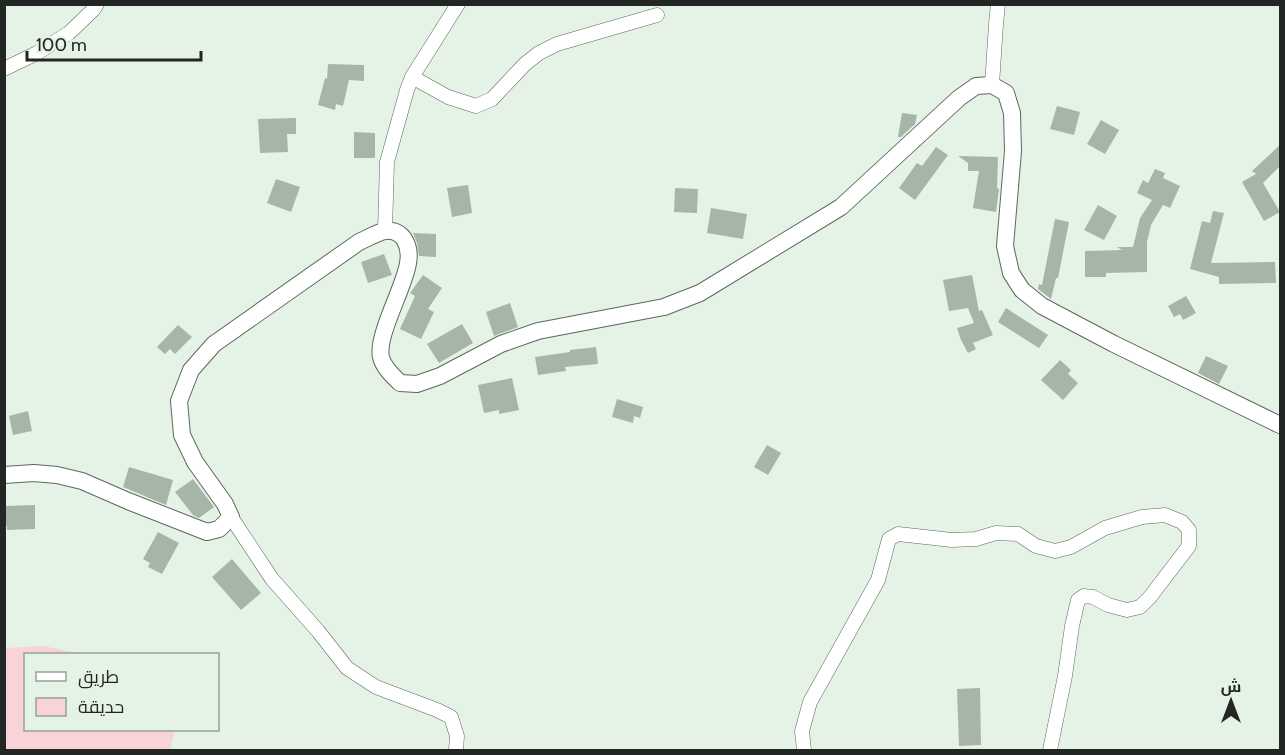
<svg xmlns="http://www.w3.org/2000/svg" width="1285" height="755" font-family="Cabin,Cairo,sans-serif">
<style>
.green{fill:#f8d4d8}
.building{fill:#a7b5a8}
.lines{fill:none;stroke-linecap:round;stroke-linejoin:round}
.minor-casing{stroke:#5c685d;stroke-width:15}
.major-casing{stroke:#5c685d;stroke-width:18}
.minor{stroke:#fff;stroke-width:14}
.major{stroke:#fff;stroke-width:16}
</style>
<rect width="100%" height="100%" fill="#e4f3e5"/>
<path class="green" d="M 43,646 L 83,654 L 26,654 L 26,730 L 175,730 L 170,750 L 5,750 L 5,648 Z"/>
<path class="building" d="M 328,64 L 364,65 L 364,81 L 349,80 L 343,106 L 336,104 L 335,110 L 318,105 L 325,78 L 327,79 Z
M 1057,106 L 1080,112 L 1074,135 L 1050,129 Z
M 902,113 L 917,115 L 915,124 L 901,137 L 898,137 Z
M 296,118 L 296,134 L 287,134 L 288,152 L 260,153 L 258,119 Z
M 1101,120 L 1119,130 L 1105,154 L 1087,144 Z
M 354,132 L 375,133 L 375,158 L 354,158 Z
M 1281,144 L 1281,165 L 1263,183 L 1280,212 L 1264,221 L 1242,182 L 1256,174 L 1252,171 Z
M 936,147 L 948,155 L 915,200 L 899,188 L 917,163 L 922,166 Z
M 958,156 L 998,157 L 997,188 L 999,189 L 996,212 L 973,208 L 979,171 L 968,171 L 968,163 Z
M 1155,169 L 1165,173 L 1163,178 L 1180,186 L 1170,208 L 1163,205 L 1151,225 L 1147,242 L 1147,272 L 1106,273 L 1106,277 L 1085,277 L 1085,251 L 1122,250 L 1117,247 L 1133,247 L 1140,218 L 1152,200 L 1137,193 L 1143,180 L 1148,183 Z
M 276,179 L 300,187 L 291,212 L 267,203 Z
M 468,185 L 472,213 L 452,217 L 447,188 Z
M 675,188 L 698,189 L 697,213 L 674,212 Z
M 1098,205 L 1117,216 L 1104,240 L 1084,230 Z
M 711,208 L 747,214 L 743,239 L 707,233 Z
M 1213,211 L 1224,213 L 1211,263 L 1275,262 L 1276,283 L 1219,284 L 1219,277 L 1190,269 L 1202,221 L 1210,223 Z
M 1055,219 L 1069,222 L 1058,278 L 1056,278 L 1051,299 L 1038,289 L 1039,284 L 1042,285 Z
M 413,233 L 436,234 L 436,257 L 419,256 L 417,243 Z
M 384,254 L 392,275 L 368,283 L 361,262 Z
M 423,275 L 442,288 L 428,309 L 434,312 L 421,339 L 400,329 L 415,296 L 410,293 Z
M 972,275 L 979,311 L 982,310 L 993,335 L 973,343 L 976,349 L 968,353 L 961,340 L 957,328 L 974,323 L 968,308 L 949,311 L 943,280 Z
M 1186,296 L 1196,313 L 1183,320 L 1180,314 L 1174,317 L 1168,306 Z
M 510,303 L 518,327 L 494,336 L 486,312 Z
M 1006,308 L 1048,335 L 1039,348 L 998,322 Z
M 462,324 L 473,343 L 439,363 L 427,344 Z
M 178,325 L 192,337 L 175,354 L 170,349 L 165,354 L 157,347 Z
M 596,347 L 598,364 L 565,367 L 566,371 L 538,375 L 535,357 L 570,352 L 570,350 Z
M 1206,356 L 1228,366 L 1219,384 L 1198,373 Z
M 1060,360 L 1071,370 L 1068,374 L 1078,383 L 1063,400 L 1041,380 Z
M 512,378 L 519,410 L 499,414 L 499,410 L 484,413 L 478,385 Z
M 617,399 L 643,407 L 640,418 L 634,416 L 633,423 L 612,417 Z
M 28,411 L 32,431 L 13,435 L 9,416 Z
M 767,445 L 781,453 L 768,475 L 754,467 Z
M 129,467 L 173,480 L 166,505 L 123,487 Z
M 193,479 L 214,507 L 199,518 L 193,515 L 175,492 Z
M 35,505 L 35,529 L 7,530 L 7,526 L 4,526 L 4,506 Z
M 158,532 L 179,543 L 162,574 L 148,567 L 150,563 L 143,559 Z
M 232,559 L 261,593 L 241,610 L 212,577 Z
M 980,688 L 981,745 L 959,746 L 957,689 Z"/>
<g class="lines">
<g class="minor-casing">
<path id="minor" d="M 4,69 L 37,53 L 69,33 L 94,9 L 97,4
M 412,77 L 448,97 L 476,106 L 492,99 L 525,64 L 539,53 L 557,44 L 657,15
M 992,85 L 996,24 L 998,4
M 385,231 L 387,162 L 407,90 L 412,77 L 458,4
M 231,517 L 272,579 L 318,631 L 347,668 L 376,687 L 437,710 L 451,717 L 457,736 L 456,750
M 804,750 L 802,731 L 810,702 L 878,580 L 889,539 L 898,534 L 952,540 L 976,539 L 996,533 L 1018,534 L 1036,546 L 1055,551 L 1071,547 L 1105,528 L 1142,517 L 1165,515 L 1182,522 L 1189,530 L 1189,546 L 1150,597 L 1140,607 L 1127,610 L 1108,605 L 1093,597 L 1084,596 L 1078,600 L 1072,626 L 1065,676 L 1050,750"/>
</g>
<g class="major-casing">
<path id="major" d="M 4,475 L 34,473 L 57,475 L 82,481 L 128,501 L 207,532 L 219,529 L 231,517 L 225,504 L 195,462 L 182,435 L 179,401 L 191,370 L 214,344 L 359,242 C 366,239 378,232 385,231 C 404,229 411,247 408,263 C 405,286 376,336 381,357 C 383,367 393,376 400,383 L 417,384 L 440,376 L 501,344 L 538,331 L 664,307 L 700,293 L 841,207 L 959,98 L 976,86 L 992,85 L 1006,93 L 1012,113 L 1013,151 L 1005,246 L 1011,273 L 1022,290 L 1042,306 L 1114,344 L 1280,425"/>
</g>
<use href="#minor" class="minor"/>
<use href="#major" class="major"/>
</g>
<rect width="1285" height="755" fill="none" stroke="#222723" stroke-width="12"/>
<rect x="24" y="653" width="195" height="78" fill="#e4f3e5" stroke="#96a197" stroke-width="1.5"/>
<rect x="36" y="672" width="30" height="9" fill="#ffffff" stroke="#96a197" stroke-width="1.5"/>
<text x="78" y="683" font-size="18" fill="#222723">طريق</text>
<rect x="36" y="698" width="30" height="18" fill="#f8d4d8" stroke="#96a197" stroke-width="1.5"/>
<text x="78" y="713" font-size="18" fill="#222723">حديقة</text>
<g transform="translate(1231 701)" stroke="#e4f3e5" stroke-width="4.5" paint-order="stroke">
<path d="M0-4.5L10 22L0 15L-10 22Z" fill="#222723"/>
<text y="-9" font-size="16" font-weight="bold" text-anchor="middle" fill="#222723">ش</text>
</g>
<path d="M27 51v9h174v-9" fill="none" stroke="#222723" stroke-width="3"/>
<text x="36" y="51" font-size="18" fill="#222723" stroke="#e4f3e5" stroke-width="4.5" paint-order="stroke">100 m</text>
</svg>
